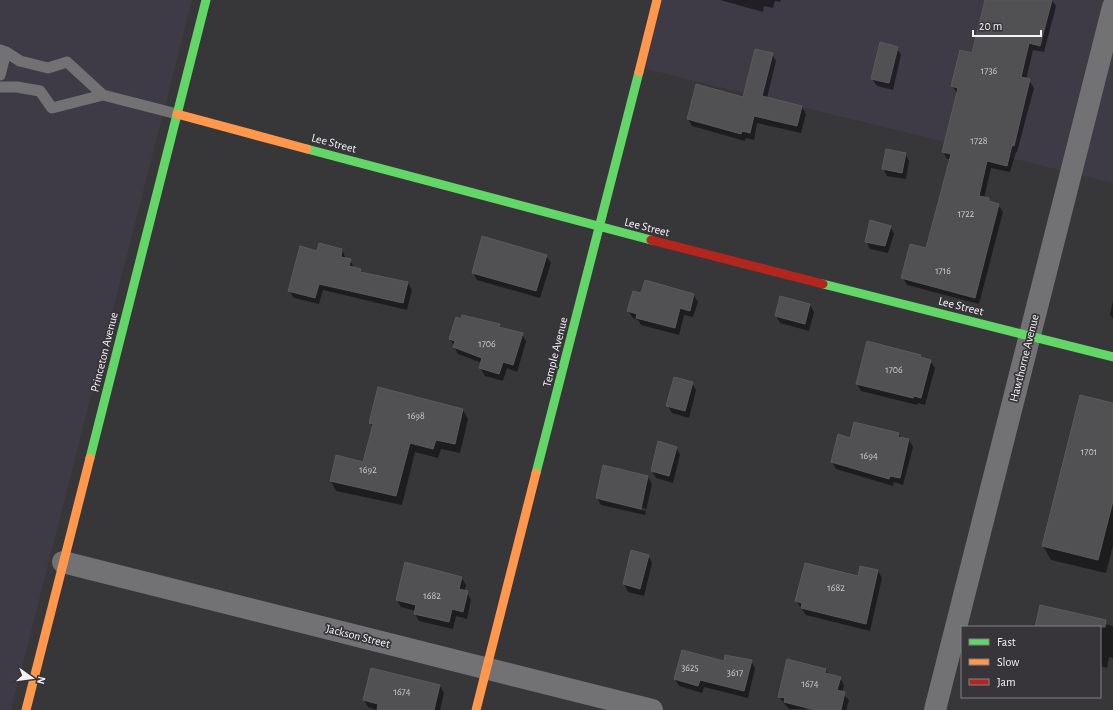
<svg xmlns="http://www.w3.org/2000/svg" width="1113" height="710" font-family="'Alegreya Sans',sans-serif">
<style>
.built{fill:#3f3b46}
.shadow{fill:#0007;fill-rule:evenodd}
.building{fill:#515052;stroke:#5a5a5b}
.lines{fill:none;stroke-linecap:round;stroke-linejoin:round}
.lane{stroke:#727274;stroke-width:11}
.street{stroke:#727274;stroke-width:22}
.fast{stroke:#63d668;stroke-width:9}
.slow{stroke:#ff974d;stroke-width:9}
.jam{stroke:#b3261e;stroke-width:9}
.labels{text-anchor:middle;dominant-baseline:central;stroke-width:3.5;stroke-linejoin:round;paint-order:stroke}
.number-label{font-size:10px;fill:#cacacd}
.street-label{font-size:12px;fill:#f3f2f6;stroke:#37353a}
</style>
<rect width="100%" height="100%" fill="#373639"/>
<path class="built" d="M 0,0 L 192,0 L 11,710 L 0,710 Z
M 654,0 L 1113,0 L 1113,183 L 638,67 Z"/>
<path class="shadow" d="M 781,0 L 780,2 L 775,1 L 773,8 L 764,6 L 763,12 L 720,0 Z
M 987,0 L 1052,0 L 1056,6 L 1044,52 L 1033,50 L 1026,80 L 1029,80 L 1034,88 L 1017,152 L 1016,152 L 1010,172 L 991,168 L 984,198 L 998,205 L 1003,212 L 979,304 L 907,285 L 903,278 L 927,250 L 950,159 L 947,159 L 943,151 L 957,93 L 952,86 L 972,54 Z
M 897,48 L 901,55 L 893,90 L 877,86 L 872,79 Z
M 772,54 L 776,61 L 767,98 L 802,107 L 806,114 L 801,133 L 757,123 L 754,140 L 746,138 L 745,141 L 692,126 L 688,119 L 743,98 Z
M 905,153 L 909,161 L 906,179 L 887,176 L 883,168 Z
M 890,226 L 894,234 L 888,253 L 870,249 L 866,241 Z
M 342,250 L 346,259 L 350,260 L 354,268 L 360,270 L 362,273 L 408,283 L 412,290 L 407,310 L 323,290 L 319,304 L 294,298 L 289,290 L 318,252 Z
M 546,256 L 551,263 L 540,298 L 477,280 L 473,272 Z
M 642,294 L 693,294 L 698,302 L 693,317 L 684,315 L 679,335 L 641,325 L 638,320 L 633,318 L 628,311 Z
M 1113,301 L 1113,319 L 1110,314 Z
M 810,305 L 814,312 L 809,331 L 780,323 L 776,316 Z
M 462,320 L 499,325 L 502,328 L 522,334 L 526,342 L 517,372 L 507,368 L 503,381 L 485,376 L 480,368 L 482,363 L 458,354 L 450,339 Z
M 920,356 L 922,359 L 930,361 L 935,368 L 925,405 L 918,403 L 917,405 L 861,391 L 857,384 Z
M 692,383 L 696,390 L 689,418 L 672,413 L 668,406 Z
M 1113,404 L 1113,545 L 1106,573 L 1051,560 L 1043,546 Z
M 463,410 L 468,419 L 460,453 L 441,449 L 438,458 L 415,452 L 402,505 L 336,491 L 331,481 L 364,463 L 373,427 L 370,423 Z
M 899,434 L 901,438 L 909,440 L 913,447 L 903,485 L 894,482 L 893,486 L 836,469 L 832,462 L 851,439 Z
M 658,442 L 676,447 L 680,455 L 673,483 L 656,478 L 652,471 Z
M 648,477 L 652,484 L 645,515 L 601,505 L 597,498 ZM 601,498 L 646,509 L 646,511 L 601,500 Z
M 648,555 L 652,563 L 644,596 L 628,592 L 624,584 Z
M 878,571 L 882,578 L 870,631 L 806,615 L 796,601 Z
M 462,578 L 466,585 L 464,592 L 467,592 L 471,600 L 467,619 L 456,616 L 453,629 L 419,621 L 415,614 L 416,611 L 401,607 L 397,600 Z
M 1094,622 L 1113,626 L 1113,658 L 1109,657 L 1107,668 L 1100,666 L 1100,627 L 1036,627 Z
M 682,651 L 725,662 L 751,661 L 755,668 L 748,698 L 704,687 L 702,693 L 679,686 L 675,679 Z
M 788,661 L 826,670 L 829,675 L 840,678 L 844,685 L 842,693 L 849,700 L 846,710 L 789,709 L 779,697 Z
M 440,686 L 444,693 L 440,710 L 376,710 L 368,707 L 364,700 Z"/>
<path class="building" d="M 985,0 L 1052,0 L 1040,46 L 1029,43 L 1021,77 L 1030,79 L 1014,146 L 1012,145 L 1007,166 L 987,161 L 979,196 L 989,198 L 989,201 L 999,204 L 975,298 L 901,278 L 910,244 L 926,248 L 951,154 L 942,152 L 958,88 L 951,86 L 960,50 L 972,53 Z
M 880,42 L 898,47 L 889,83 L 871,79 Z
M 755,49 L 773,53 L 762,96 L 802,106 L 797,126 L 754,116 L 750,133 L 742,131 L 741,134 L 687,119 L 696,84 L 743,97 Z
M 886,149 L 906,153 L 902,173 L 882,169 Z
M 870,220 L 891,226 L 885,246 L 865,242 Z
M 482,236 L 547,255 L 536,291 L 472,273 Z
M 319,243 L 342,249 L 341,257 L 351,259 L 349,266 L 361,269 L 360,272 L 408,282 L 403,303 L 319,284 L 315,298 L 288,291 L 300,246 L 317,251 Z
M 645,280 L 694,294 L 690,311 L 680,308 L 675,328 L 636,318 L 637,314 L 627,311 L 633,291 L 641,293 Z
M 780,296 L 810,304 L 805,324 L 775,316 Z
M 462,315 L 500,324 L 499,327 L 523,333 L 513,365 L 503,362 L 499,374 L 479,368 L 482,358 L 453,347 L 455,341 L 449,339 L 456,317 L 461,319 Z
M 867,341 L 921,355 L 920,357 L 931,360 L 921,398 L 914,396 L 913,398 L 856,384 Z
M 674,377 L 693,382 L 685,411 L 666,406 Z
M 378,387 L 463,409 L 455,444 L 436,440 L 433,449 L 410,443 L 396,496 L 330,481 L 336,455 L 363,462 L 373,424 L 369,423 Z
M 1080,395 L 1113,403 L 1113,501 L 1098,560 L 1042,546 Z
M 854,422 L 899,433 L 898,437 L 909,439 L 900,478 L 890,476 L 889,479 L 831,462 L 838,434 L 850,438 Z
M 658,441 L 677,447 L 669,476 L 651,471 Z
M 603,465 L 648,476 L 641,509 L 596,498 Z
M 631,550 L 649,555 L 640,589 L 623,584 Z
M 405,562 L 462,577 L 459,589 L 468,591 L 463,612 L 452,609 L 449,622 L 414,614 L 416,605 L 396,600 Z
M 805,563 L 858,576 L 860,566 L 878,570 L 866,624 L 801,608 L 802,603 L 795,601 Z
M 1040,605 L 1106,620 L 1105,627 L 1035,627 Z
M 682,650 L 724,661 L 725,655 L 752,660 L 744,691 L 700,680 L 698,686 L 674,679 Z
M 787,659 L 826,669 L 825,673 L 841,677 L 837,690 L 845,692 L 841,710 L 815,710 L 784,702 L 785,698 L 778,697 Z
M 371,668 L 440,685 L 434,710 L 377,710 L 378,704 L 363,700 Z"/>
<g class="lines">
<path class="lane" d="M 0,50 L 6,52 L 20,61 L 48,68 L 67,62 L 103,95
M 0,75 L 6,52
M 0,87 L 17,87 L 40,91 L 52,108 L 103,95 L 177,114"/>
<path class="street" d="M 63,562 L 652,710
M 935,710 L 1113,7"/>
<path class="fast" d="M 307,149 L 651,240
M 823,284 L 1113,357
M 90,458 L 206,0
M 536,473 L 639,72"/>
<path class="slow" d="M 639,72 L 657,0
M 177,114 L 307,149
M 26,710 L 90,458
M 476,710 L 536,473"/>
<path class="jam" d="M 651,240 L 823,284"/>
</g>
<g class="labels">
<g class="number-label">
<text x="989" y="71">1736</text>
<text x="979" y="141">1728</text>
<text x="966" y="214">1722</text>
<text x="943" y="271">1716</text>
<text x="487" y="344">1706</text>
<text x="894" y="370">1706</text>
<text x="416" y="416">1698</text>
<text x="1089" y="452">1701</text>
<text x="869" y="456">1694</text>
<text x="368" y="470">1692</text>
<text x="836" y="588">1682</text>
<text x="432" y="596">1682</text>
<text x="690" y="668">3625</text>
<text x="735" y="673">3617</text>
<text x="810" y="684">1674</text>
<text x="402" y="692">1674</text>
</g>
<g class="street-label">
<text transform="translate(334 143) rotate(15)">Lee Street</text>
<text transform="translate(647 227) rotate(14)">Lee Street</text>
<text transform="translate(961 306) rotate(14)">Lee Street</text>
<text transform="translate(104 352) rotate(-76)">Princeton Avenue</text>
<text transform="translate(555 352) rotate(-76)">Temple Avenue</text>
<text transform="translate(1024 358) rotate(-76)">Hawthorne Avenue</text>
<text transform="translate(358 636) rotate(14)">Jackson Street</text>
</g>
</g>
<rect x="961" y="626" width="140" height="72" fill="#37353a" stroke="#828185"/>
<rect x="969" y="639" width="20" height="6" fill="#63d668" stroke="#828185"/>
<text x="997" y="646" font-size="12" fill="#f3f2f6">Fast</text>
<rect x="969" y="659" width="20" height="6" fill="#ff974d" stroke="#828185"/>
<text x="997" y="666" font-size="12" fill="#f3f2f6">Slow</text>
<rect x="969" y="679" width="20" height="6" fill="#b3261e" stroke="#828185"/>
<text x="997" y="686" font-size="12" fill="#f3f2f6">Jam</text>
<g transform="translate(32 678) rotate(104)" stroke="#37353a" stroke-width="3" paint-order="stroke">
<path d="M0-3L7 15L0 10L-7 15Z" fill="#f3f2f6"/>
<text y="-6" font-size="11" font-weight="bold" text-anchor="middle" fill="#f3f2f6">N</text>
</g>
<path d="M973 30v6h68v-6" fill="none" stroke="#f3f2f6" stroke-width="2"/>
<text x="979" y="30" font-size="12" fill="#f3f2f6" stroke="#37353a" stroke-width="3" paint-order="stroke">20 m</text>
</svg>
